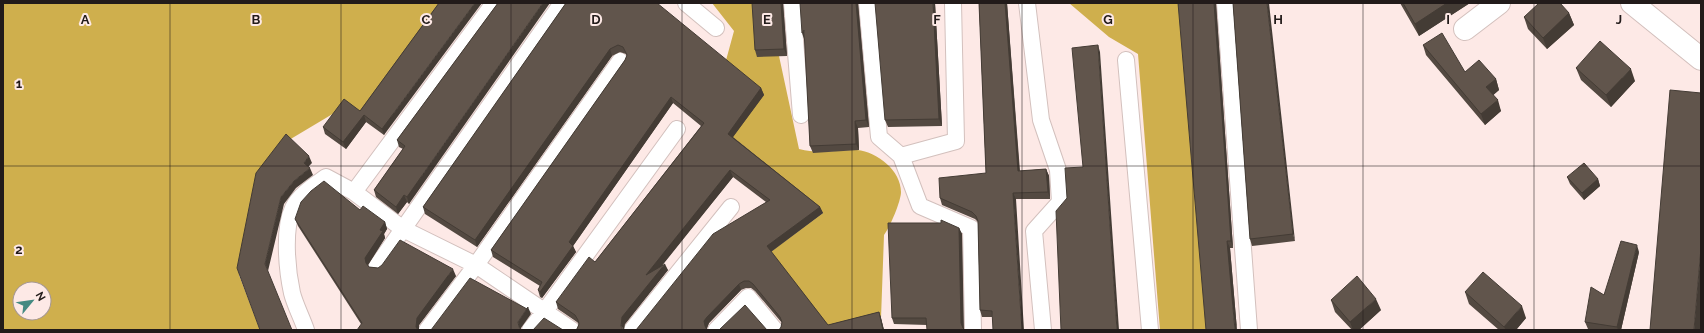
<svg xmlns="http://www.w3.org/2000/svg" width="1704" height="333" font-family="Raleway,sans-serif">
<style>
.forest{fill:#cfaf4d;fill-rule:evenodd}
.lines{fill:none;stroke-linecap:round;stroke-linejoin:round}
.service-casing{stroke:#d3c0bd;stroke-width:18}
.minor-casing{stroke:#d3c0bd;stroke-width:24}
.service{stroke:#fff;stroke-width:16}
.minor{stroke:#fff;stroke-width:22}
.wall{fill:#534941}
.shaded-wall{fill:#443c35}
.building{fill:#61554c;stroke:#443c35}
.grid{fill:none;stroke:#221b1a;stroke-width:1;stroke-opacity:0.55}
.grid-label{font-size:13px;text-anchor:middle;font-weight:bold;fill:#221b1a;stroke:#fde9e6;stroke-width:4;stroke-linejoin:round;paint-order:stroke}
</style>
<rect width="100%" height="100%" fill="#fde9e6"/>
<path class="forest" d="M 3,3 L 447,3 L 363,118 L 346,106 L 289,140 L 239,275 L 260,330 L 3,330 ZM 20,289 L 44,289 L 44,313 L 20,313 Z
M 712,3 L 755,3 L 779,56 L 799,149 C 821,155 836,149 857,150 C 878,152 901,171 901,192 C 901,201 890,227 884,235 L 881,318 L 838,330 L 829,330 L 769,253 L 823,213 L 730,141 L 725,64 L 734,31 Z
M 1069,3 L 1180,3 L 1208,330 L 1160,330 L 1138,54 L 1109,37 Z"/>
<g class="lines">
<g class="service-casing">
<path id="service" d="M 494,3 L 354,192 L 403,229 L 476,265 L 572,330
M 686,3 L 716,28
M 792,3 L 801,115
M 867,3 L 879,137 L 901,156
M 953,3 L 956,141 L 901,156 L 920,206 L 971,228 L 973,330
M 1027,3 L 1041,120 L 1058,170 L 1060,202 L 1034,231 L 1043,330
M 1225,3 L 1249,330
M 1126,60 L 1150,330
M 377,266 L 562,3
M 306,330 C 302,318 295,305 292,293 C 287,270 283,229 293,208 C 299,195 315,185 326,177 L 354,192
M 427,330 L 476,265 L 620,61
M 530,330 L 545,311 L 677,129
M 632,330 L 731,207
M 716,330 L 748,297 L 775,330"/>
</g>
<g class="minor-casing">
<path id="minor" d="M 1632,3 L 1701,59
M 1465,29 L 1499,3"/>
</g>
<use href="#service" class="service"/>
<use href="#minor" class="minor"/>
</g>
<path class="wall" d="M 439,3 L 384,135 L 366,122 L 346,149 L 325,134 L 323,127 L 360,111 Z
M 498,3 L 409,204 L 407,202 L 398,214 L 376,197 L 374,190 L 403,149 L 399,147 L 397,140 Z
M 566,3 L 761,88 L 764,95 L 733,137 L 820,207 L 823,213 L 771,252 L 828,325 L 879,312 L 881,318 L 884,330 L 781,327 L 782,323 L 755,291 L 751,288 L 746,288 L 741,290 L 709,323 L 707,328 L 707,330 L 636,330 L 766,202 L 733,177 L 661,266 L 668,270 L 625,324 L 577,329 L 579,324 L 577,322 L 558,309 L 556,302 L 595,262 L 701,126 L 673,103 L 573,246 L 576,252 L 542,298 L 540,297 L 538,290 L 540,286 L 493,257 L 491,250 L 625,60 L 627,56 L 626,54 L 620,52 L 612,56 L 477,247 L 425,214 L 423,207 Z
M 783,3 L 787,56 L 757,57 L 755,50 Z
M 858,3 L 869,127 L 858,128 L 859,150 L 813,153 L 810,146 L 805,39 Z
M 935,3 L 942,126 L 888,127 L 885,120 Z
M 979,3 L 1007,3 L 1020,171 L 1046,169 L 1049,176 L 1050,199 L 1016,199 L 992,317 L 982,317 L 980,310 L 978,222 L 975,219 L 942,205 L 940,198 L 986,173 Z
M 1178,3 L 1216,4 L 1233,248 L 1230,248 L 1237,330 Z
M 1233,3 L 1295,241 L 1252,246 L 1250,239 Z
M 1400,3 L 1470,3 L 1419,36 Z
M 1569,13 L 1574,25 L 1547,49 L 1528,29 L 1524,17 Z
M 1423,45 L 1465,72 L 1496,79 L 1499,90 L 1493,95 L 1501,111 L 1485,125 L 1426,55 Z
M 1576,68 L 1635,81 L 1611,107 L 1581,80 Z
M 1567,177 L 1598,179 L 1600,186 L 1584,200 L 1570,184 Z
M 360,210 L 385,222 L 387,229 L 384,234 L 385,238 L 368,265 L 369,267 L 456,276 L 419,325 L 419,330 L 361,324 L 298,226 L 295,219 Z
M 959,228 L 962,234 L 963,329 L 927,325 L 894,324 L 892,318 Z
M 1639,252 L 1621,330 L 1594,330 L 1588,329 L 1585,322 L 1604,295 Z
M 1465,292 L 1526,318 L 1516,330 L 1499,330 L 1469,304 Z
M 1331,300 L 1381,310 L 1359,330 L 1352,330 L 1335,312 Z"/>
<path class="shaded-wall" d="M 475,3 L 482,3 L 384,135 L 382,129 Z
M 543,3 L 550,3 L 409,204 L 407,197 Z
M 781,3 L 783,3 L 787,56 L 784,49 Z
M 856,3 L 858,3 L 869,127 L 866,120 Z
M 933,3 L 935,3 L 942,126 L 939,119 Z
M 1005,3 L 1007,3 L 1020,178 L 1018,171 Z
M 1214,3 L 1216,3 L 1233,248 L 1231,241 Z
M 1267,3 L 1269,3 L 1295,241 L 1293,234 Z
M 1447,3 L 1470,3 L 1419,36 L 1415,24 Z
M 1569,13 L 1574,25 L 1547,49 L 1543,38 Z
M 804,30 L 804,39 L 802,33 Z
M 1098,45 L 1100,52 L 1119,330 L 1117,330 Z
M 610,49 L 612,56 L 477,247 L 475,240 Z
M 1631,69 L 1635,81 L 1611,107 L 1606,95 Z
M 1496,79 L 1499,90 L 1490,98 L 1486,87 Z
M 761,88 L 764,95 L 730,141 L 728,134 Z
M 671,97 L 673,103 L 573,246 L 576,252 L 542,298 L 540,292 L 569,242 Z
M 1498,100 L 1501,111 L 1485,125 L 1481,114 Z
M 364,115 L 366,122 L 346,149 L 343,142 Z
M 855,121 L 858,128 L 859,150 L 856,144 Z
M 309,156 L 312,163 L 306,169 L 304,163 Z
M 310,168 L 313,175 L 296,188 L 284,204 L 268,271 L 265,264 L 281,197 L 294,181 Z
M 1046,169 L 1049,176 L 1050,199 L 1048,192 Z
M 730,170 L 733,177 L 649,282 L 646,275 Z
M 1598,179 L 1600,186 L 1584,200 L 1582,193 Z
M 1013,193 L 1016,199 L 1024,330 L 1022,330 Z
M 404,195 L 407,202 L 398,214 L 396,207 Z
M 820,207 L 823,213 L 769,253 L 767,246 Z
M 385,222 L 387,229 L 384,234 L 385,238 L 368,265 L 366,263 L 365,258 L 380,230 Z
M 959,228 L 962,234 L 964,330 L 961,323 Z
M 1227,241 L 1230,248 L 1237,330 L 1235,330 Z
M 1637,245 L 1639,252 L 1621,330 L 1618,330 L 1617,327 Z
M 1701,248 L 1701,330 L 1694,330 Z
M 665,264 L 668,270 L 625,324 L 624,330 L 621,326 L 622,317 Z
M 453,269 L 456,276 L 419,325 L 419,330 L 416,327 L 417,318 Z
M 739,284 L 741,290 L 709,323 L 707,328 L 707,330 L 705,326 L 704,321 L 707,317 Z
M 1376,299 L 1381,310 L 1359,330 L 1353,330 L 1350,322 Z
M 1522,306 L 1526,318 L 1516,330 L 1506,330 L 1504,327 Z
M 528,307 L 531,314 L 521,328 L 521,330 L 519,327 L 518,322 Z
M 879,312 L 881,318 L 884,330 L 883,330 Z"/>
<path class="building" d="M 439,3 L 475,3 L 382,129 L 364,115 L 343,142 L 323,127 L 344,99 L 360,111 Z
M 498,3 L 543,3 L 407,197 L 404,195 L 396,207 L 374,190 L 405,146 L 397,140 Z
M 566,3 L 657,3 L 761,88 L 728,134 L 820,207 L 767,246 L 828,325 L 879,312 L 883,330 L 779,330 L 781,327 L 782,322 L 780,317 L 753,284 L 749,281 L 744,281 L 739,284 L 707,317 L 704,321 L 705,326 L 707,330 L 636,330 L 713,234 L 770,200 L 730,170 L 646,275 L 665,264 L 622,317 L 621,326 L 623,330 L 575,330 L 577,329 L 579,324 L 578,320 L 575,315 L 556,302 L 589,257 L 595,262 L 704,123 L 671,97 L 569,242 L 573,246 L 540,292 L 538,290 L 542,282 L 491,250 L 625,60 L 627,55 L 623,47 L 618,45 L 610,49 L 475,240 L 423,207 Z
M 752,3 L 781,3 L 784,49 L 755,50 Z
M 800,3 L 856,3 L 866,120 L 855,121 L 856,144 L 810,146 L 804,30 L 802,33 Z
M 875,3 L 933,3 L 939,119 L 885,120 Z
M 979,3 L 1005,3 L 1018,171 L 1046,169 L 1048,192 L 1013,193 L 1022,330 L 993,330 L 992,311 L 980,310 L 978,221 L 976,216 L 972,212 L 940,198 L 939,178 L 986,173 Z
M 1178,3 L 1214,3 L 1231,241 L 1227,241 L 1235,330 L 1206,330 Z
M 1233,3 L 1267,3 L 1293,234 L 1250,239 Z
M 1403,3 L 1447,3 L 1415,24 Z
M 1539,3 L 1560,3 L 1569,13 L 1543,38 L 1524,17 Z
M 1442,33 L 1465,72 L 1479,60 L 1496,79 L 1486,87 L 1498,100 L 1481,114 L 1423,45 Z
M 1600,41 L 1631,69 L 1606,95 L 1576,68 Z
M 1098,45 L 1117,330 L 1061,330 L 1056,211 L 1067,198 L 1065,168 L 1083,167 L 1072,48 Z
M 1670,90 L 1701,93 L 1701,248 L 1694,330 L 1650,330 Z
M 286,134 L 309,156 L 304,163 L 310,168 L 294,181 L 281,197 L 265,264 L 292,330 L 260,330 L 237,268 L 256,173 Z
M 1584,163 L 1598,179 L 1582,193 L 1567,177 Z
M 324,181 L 360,210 L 363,206 L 385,222 L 380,230 L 383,231 L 365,258 L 366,263 L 369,267 L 378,268 L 382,265 L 400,240 L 453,269 L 417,318 L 416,327 L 418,330 L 357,330 L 362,323 L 295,219 L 301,202 L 311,191 Z
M 941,220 L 959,228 L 961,323 L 963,328 L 965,330 L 927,330 L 926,318 L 892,318 L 888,223 L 941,223 Z
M 1621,241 L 1637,245 L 1617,327 L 1585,322 L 1591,287 L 1604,295 Z
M 1483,272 L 1522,306 L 1504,327 L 1465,292 Z
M 1357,276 L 1376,299 L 1350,322 L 1331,300 Z
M 470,278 L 527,309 L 528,307 L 518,322 L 519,327 L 521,330 L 431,330 Z
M 745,305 L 767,330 L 719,330 Z
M 544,318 L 563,330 L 533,330 Z"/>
<path class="grid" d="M 170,3 L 170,330M 341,3 L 341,330M 511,3 L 511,330M 682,3 L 682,330M 852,3 L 852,330M 1022,3 L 1022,330M 1193,3 L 1193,330M 1363,3 L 1363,330M 1534,3 L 1534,330M 3,166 L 1701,166"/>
<g class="grid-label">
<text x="85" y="24">A</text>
<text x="256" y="24">B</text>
<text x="426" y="24">C</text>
<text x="596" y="24">D</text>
<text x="767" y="24">E</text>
<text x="937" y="24">F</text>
<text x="1108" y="24">G</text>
<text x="1278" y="24">H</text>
<text x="1448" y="24">I</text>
<text x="1619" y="24">J</text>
<text x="19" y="88">1</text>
<text x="19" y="254">2</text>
</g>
<rect width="1704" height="333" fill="none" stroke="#221b1a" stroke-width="8"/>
<g transform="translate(32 301) rotate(61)"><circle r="19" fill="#fde9e6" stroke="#a59794"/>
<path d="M0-3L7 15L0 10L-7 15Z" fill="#458a82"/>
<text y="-6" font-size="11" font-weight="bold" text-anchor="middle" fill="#221b1a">N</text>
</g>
</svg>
